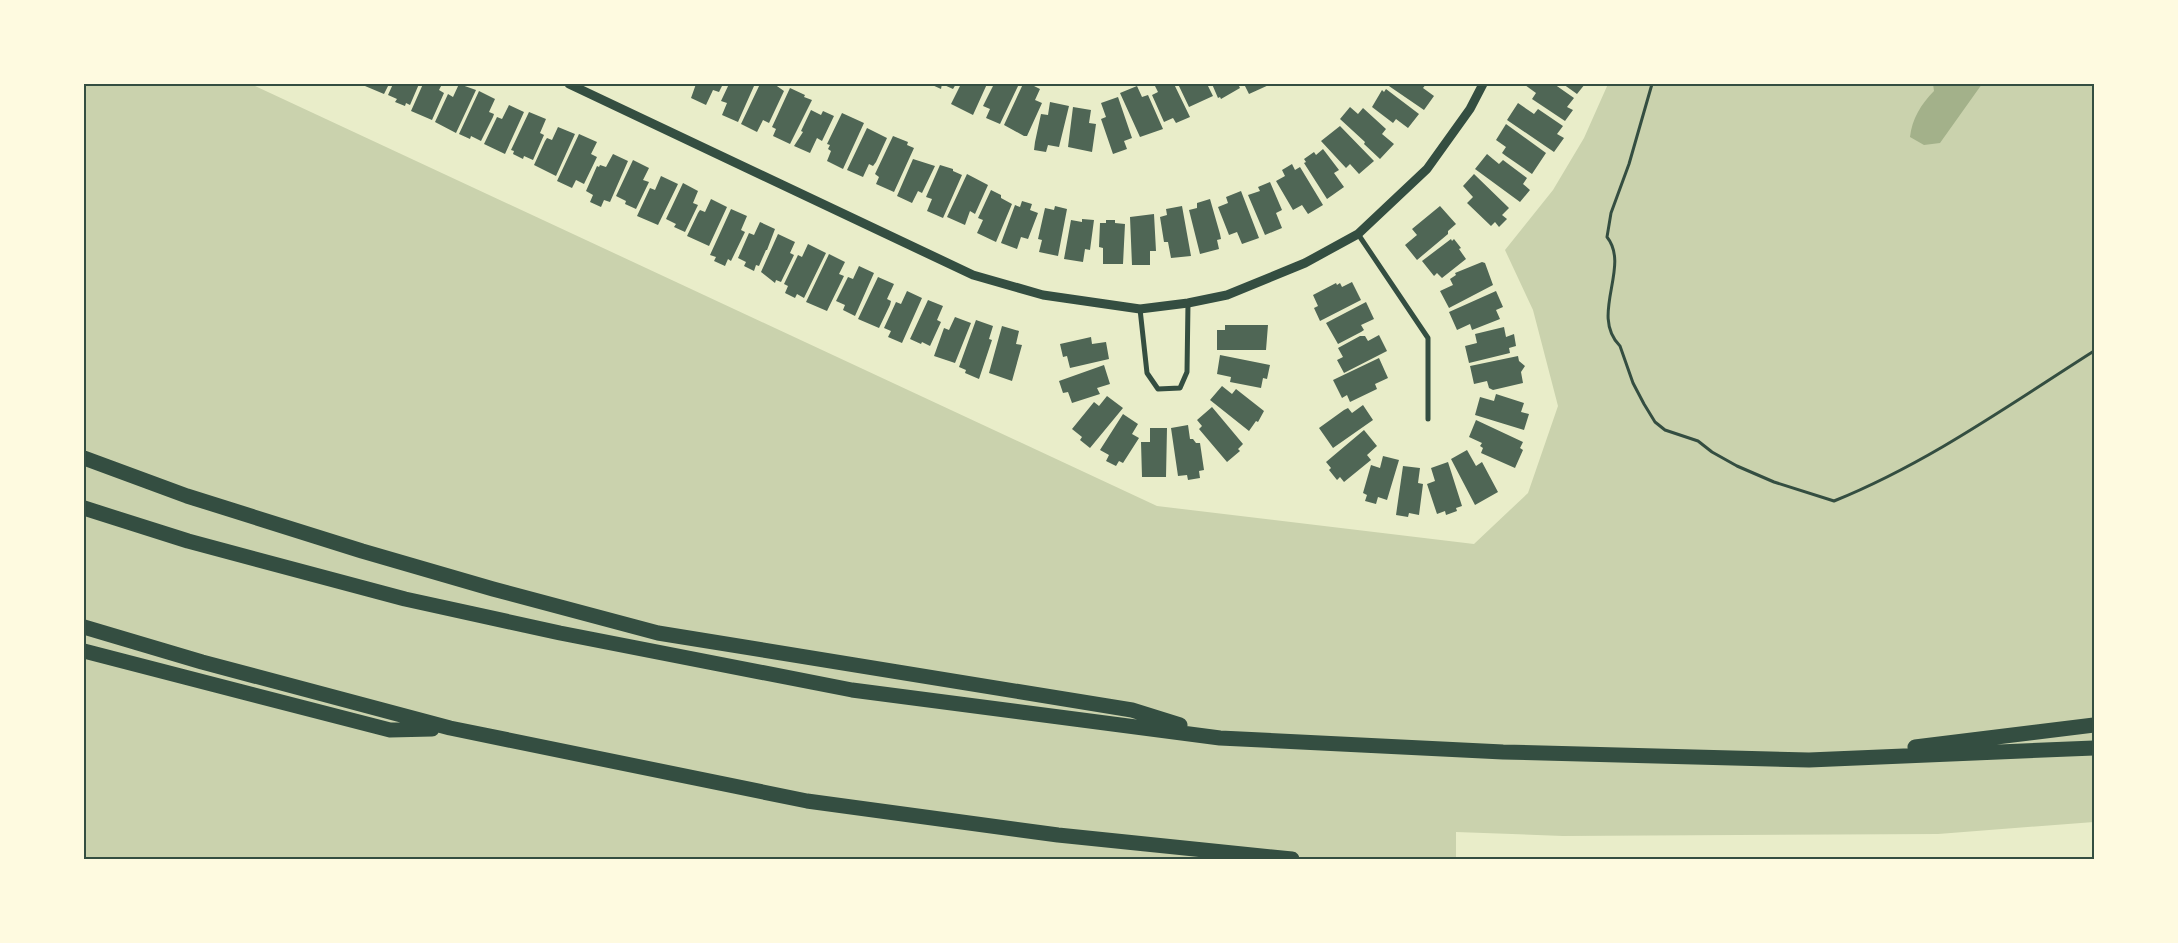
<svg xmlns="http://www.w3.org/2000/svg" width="2178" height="943" font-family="Lato,sans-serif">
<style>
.green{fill:#cad2ad}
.water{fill:#a3b18a}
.building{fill:#4f6655}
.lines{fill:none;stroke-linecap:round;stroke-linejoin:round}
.path{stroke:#344e41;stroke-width:3}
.minor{stroke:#344e41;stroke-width:5}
.tertiary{stroke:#344e41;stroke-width:9}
.motorway{stroke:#344e41;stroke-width:15}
.neatline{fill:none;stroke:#344e41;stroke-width:2}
</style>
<rect width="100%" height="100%" fill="#e9edc9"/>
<path class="green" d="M 84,84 L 251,84 L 1157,506 L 1474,544 L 1528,493 L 1558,406 L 1533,310 L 1505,250 L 1553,190 L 1584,138 L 1608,84 L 2094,84 L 2094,822 L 1938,834 L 1563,836 L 1456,832 L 1456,859 L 84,859 Z"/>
<path class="water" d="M 1933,84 L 1982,84 L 1940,143 L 1924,145 L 1910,137 C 1912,119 1921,104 1934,91 Z"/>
<path class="building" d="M 367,84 L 389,84 L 384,94 L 365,86 Z
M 393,84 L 419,84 L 410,105 L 406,103 L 405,106 L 395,102 L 397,99 L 388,95 Z
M 423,84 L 442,84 L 439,90 L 444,93 L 432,120 L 411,111 Z
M 459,84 L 476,90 L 456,133 L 435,122 L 448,94 L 453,97 Z
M 696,84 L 723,84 L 719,92 L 713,90 L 706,105 L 691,98 Z
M 729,84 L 749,84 L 754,86 L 738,122 L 722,115 L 727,103 L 721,101 Z
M 760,84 L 774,84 L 784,91 L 769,123 L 763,120 L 757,132 L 741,124 Z
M 930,84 L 956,84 L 953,89 L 942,84 L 941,89 Z
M 961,84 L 987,84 L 973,115 L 951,104 Z
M 994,84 L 1019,84 L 1000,124 L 986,118 L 990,109 L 983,106 Z
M 1023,84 L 1030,84 L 1040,89 L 1035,100 L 1042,103 L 1027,136 L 1024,136 L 1004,125 Z
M 1154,84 L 1174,84 L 1190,117 L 1176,123 L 1173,118 L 1164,122 L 1152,95 L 1158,92 Z
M 1178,84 L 1207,84 L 1213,96 L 1189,107 Z
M 1212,84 L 1238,84 L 1240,88 L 1221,99 L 1220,97 L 1218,98 Z
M 1244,84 L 1271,84 L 1249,94 Z
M 1386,84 L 1426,84 L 1423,88 L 1434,96 L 1424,110 Z
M 1526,84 L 1554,84 L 1574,98 L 1567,107 L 1573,110 L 1565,121 L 1532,99 L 1536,93 L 1525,85 Z
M 1563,84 L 1585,84 L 1577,94 Z
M 1137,86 L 1142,97 L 1148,95 L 1163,129 L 1140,137 L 1120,93 Z
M 790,88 L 805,95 L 804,97 L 812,100 L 790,144 L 773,136 L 776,129 L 772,127 Z
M 1386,89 L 1419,114 L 1408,128 L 1396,119 L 1393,123 L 1372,107 L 1382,90 L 1384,92 Z
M 479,91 L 495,99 L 489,112 L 494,114 L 493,117 L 481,141 L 471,136 L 470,139 L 459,134 Z
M 1118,97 L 1132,138 L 1124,141 L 1127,149 L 1113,154 L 1101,119 L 1106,117 L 1101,103 Z
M 1050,102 L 1069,106 L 1059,147 L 1048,145 L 1046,152 L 1034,150 L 1035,142 L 1041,114 L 1048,115 Z
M 1518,103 L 1534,114 L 1538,109 L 1563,126 L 1557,134 L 1564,138 L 1554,152 L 1507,120 Z
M 509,105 L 524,112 L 505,154 L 484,144 L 497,117 L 502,119 Z
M 1073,107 L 1091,110 L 1089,123 L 1096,124 L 1092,152 L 1068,147 Z
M 1350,107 L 1358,114 L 1363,108 L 1386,129 L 1382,134 L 1394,144 L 1380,159 L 1364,144 L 1365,142 L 1340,119 Z
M 811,110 L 821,115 L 823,111 L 834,116 L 822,141 L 817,138 L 810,153 L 794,146 L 803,132 L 801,131 Z
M 529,112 L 546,119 L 540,133 L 544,135 L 533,160 L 524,156 L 523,159 L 513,154 L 514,151 L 511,150 Z
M 842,113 L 864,123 L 843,169 L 827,161 L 831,151 L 828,149 L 830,145 L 827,144 Z
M 1506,124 L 1546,153 L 1532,174 L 1506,156 L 1502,153 L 1506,147 L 1496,140 Z
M 1340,126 L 1374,161 L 1359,174 L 1350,164 L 1346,168 L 1321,141 Z
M 558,127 L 575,134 L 556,176 L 534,165 L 545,141 L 547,138 L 552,140 Z
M 867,128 L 887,138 L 876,162 L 873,166 L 869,164 L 863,177 L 847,170 Z
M 579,134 L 597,142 L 591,154 L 597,157 L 584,184 L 576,180 L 572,188 L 557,181 Z
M 893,136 L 908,142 L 907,145 L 914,148 L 894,192 L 876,184 L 879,177 L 875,174 Z
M 1323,149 L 1339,170 L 1334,173 L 1344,187 L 1327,199 L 1304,163 L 1306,162 L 1304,159 L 1314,152 L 1316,155 Z
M 613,154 L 628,161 L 610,202 L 604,200 L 601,207 L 590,202 L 593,195 L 586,191 L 597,166 L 599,167 L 600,165 L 606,167 Z
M 1487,154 L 1499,164 L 1503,160 L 1527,178 L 1523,184 L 1530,190 L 1520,202 L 1475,169 Z
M 913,159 L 935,166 L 922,193 L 918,191 L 912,203 L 897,196 Z
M 633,160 L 649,168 L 643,180 L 649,182 L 636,209 L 625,204 L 626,201 L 616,196 Z
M 1292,164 L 1295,170 L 1300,167 L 1323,205 L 1308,214 L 1302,205 L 1293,210 L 1276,181 L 1285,176 L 1282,170 Z
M 940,165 L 953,169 L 953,171 L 962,175 L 943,218 L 927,211 L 932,199 L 926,197 Z
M 967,174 L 988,185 L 975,214 L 970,211 L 965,225 L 947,217 Z
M 1474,174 L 1509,208 L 1502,215 L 1507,219 L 1499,227 L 1495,222 L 1491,226 L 1467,203 L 1473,197 L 1463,186 Z
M 661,176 L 678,184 L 658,225 L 637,216 L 650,188 L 655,190 Z
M 1270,182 L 1282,210 L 1276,213 L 1282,228 L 1265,235 L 1248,195 L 1260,191 L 1258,187 Z
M 683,183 L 698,191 L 693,203 L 698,205 L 685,232 L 674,227 L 676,224 L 666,219 Z
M 991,190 L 1001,195 L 1001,198 L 1012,204 L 996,242 L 977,233 L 983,220 L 978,218 Z
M 1241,191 L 1259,238 L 1242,244 L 1237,232 L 1229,235 L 1218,207 L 1228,203 L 1226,197 Z
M 711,199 L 727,207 L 709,246 L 687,236 L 698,213 L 700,210 L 705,212 Z
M 1210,199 L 1220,234 L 1221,239 L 1217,240 L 1219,249 L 1200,254 L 1189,210 L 1197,208 L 1197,203 Z
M 1022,201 L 1032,204 L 1030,210 L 1038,213 L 1028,239 L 1021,237 L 1017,249 L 1001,243 L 1015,205 L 1020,207 Z
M 1055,206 L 1067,209 L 1058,256 L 1039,252 L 1042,240 L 1038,239 L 1045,208 L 1054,210 Z
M 1182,206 L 1191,256 L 1171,258 L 1168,242 L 1164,242 L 1160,217 L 1167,215 L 1166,209 Z
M 1440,206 L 1456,224 L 1448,231 L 1448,234 L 1417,260 L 1405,245 L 1417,235 L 1412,229 Z
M 731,209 L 747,216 L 741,230 L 745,232 L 731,261 L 728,259 L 725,266 L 714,261 L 716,257 L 710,255 Z
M 1154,214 L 1156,251 L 1150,251 L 1150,265 L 1132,265 L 1130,217 Z
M 1082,219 L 1094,220 L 1090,250 L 1085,249 L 1083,262 L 1064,259 L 1071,220 L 1082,222 Z
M 1106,220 L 1115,220 L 1115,223 L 1125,224 L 1123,264 L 1103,264 L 1103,248 L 1099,247 L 1100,223 L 1106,223 Z
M 760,222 L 775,229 L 767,250 L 766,250 L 759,266 L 756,265 L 754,271 L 744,266 L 746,262 L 738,258 L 749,233 L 754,235 Z
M 778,234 L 795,242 L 790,253 L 794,255 L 781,282 L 776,280 L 775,283 L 761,272 Z
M 1451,239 L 1452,241 L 1454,239 L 1461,248 L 1459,249 L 1466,259 L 1442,278 L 1437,273 L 1434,276 L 1422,261 Z
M 808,244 L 826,253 L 804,298 L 797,294 L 795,298 L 785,293 L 788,286 L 784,284 L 798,255 L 802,257 Z
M 829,254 L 845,262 L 839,274 L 844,276 L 827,311 L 806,302 Z
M 1482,262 L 1485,263 L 1493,285 L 1449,308 L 1440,291 L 1453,285 L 1450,279 L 1456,275 L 1455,273 Z
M 859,266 L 874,273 L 855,316 L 843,310 L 845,305 L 836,301 L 848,277 L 853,279 Z
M 878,277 L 894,284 L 887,299 L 891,301 L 890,305 L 879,328 L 858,319 Z
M 1352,282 L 1361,300 L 1320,321 L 1314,308 L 1318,306 L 1313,295 L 1336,283 L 1337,285 L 1340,283 L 1342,287 Z
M 907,291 L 922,298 L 902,343 L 888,337 L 891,331 L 884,328 L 896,302 L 901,304 Z
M 1496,291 L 1503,307 L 1496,310 L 1500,319 L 1472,330 L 1470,324 L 1457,330 L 1449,312 Z
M 928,300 L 943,306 L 937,320 L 941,322 L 930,346 L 922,342 L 921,344 L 910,339 Z
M 1366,302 L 1374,319 L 1361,325 L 1364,330 L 1361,332 L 1338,344 L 1326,323 Z
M 955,317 L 971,323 L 955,363 L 934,356 L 944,328 L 949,330 Z
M 976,320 L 993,326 L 989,339 L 992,340 L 979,379 L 965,373 L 966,370 L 959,367 Z
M 1225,325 L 1268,325 L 1266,350 L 1217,350 L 1217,330 L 1225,330 Z
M 1002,326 L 1019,331 L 1016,344 L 1022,345 L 1012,381 L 989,373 Z
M 1504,327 L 1506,337 L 1514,334 L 1516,346 L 1509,348 L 1510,353 L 1469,363 L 1465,346 L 1477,343 L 1475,334 Z
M 1379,335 L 1387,351 L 1344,373 L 1337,360 L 1343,357 L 1338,348 L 1360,336 L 1365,336 L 1368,341 Z
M 1091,337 L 1092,344 L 1106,342 L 1109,359 L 1070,368 L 1067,356 L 1063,357 L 1060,344 Z
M 1220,355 L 1270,365 L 1267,379 L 1263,378 L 1261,388 L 1230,382 L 1231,377 L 1217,374 Z
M 1518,356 L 1519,361 L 1525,366 L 1521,372 L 1523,383 L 1493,390 L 1489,388 L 1487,381 L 1474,384 L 1470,366 Z
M 1379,358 L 1388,378 L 1375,384 L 1377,389 L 1350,402 L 1347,395 L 1342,398 L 1333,380 Z
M 1104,365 L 1110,384 L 1097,388 L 1100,394 L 1072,403 L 1068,392 L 1063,393 L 1059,381 Z
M 1222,386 L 1232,394 L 1236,389 L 1264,411 L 1258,422 L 1256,421 L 1249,431 L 1210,400 Z
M 1496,394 L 1524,403 L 1521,412 L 1529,414 L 1524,430 L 1475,415 L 1480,397 L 1494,401 Z
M 1107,396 L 1123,408 L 1090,448 L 1080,440 L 1082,437 L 1072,429 L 1094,402 L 1099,406 Z
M 1363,405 L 1373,420 L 1333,448 L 1319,428 L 1344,410 L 1348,408 L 1352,413 Z
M 1212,407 L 1243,444 L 1238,449 L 1240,451 L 1227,462 L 1199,429 L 1202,426 L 1197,420 Z
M 1123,414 L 1138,424 L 1132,434 L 1139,438 L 1123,463 L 1119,461 L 1116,466 L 1106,461 L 1109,455 L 1100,450 Z
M 1476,420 L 1523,442 L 1520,448 L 1523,450 L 1515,468 L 1481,453 L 1483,448 L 1480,446 L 1482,443 L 1469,437 Z
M 1188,425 L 1190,439 L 1193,439 L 1196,443 L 1200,443 L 1204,470 L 1199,471 L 1200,478 L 1188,480 L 1187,475 L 1178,476 L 1171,428 Z
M 1150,428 L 1167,428 L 1166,477 L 1142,477 L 1141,442 L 1150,442 Z
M 1364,430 L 1377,446 L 1367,455 L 1371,460 L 1344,482 L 1340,477 L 1337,480 L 1329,470 L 1331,468 L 1326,462 Z
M 1467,450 L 1476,466 L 1482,462 L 1498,492 L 1475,505 L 1451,459 Z
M 1383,456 L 1399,460 L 1387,500 L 1378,497 L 1376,504 L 1365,501 L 1367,495 L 1363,493 L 1371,465 L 1380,468 Z
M 1448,462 L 1462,506 L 1456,508 L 1457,511 L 1446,515 L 1445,511 L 1437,514 L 1427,484 L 1435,481 L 1431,468 Z
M 1403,466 L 1420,468 L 1418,483 L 1423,484 L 1419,515 L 1409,513 L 1408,517 L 1396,515 Z"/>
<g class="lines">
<path class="path" d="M 1652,84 L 1629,164 L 1611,213 L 1607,237 C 1631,267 1589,315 1620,346 L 1633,383 L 1644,404 L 1655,422 L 1665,430 L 1698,441 L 1712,452 L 1737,466 L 1774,482 L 1834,501 C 1928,463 2009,405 2094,351"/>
<path class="minor" d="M 1358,234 L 1428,338 L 1428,419
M 1140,309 L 1147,373 L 1158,389 L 1180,388 L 1187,372 L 1188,303"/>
<path class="tertiary" d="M 569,84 L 973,275 L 1043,295 L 1140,309 L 1188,303 L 1227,295 L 1305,263 L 1358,234 L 1427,169 L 1470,109 L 1483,84"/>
<path class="motorway" d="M 84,458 L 187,496 L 362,551 L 493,589 L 658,633 L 1132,710 L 1180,725
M 84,508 L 188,541 L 405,599 L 560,633 L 852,690 L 1220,738 L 1503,752 L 1809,760 L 2094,748
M 84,627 L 202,662 L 450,728 L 807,801 L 1058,835 L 1292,859
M 84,651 L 390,730 L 432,729
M 1915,747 L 2094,725"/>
</g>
<rect width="2178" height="943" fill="none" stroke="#fefae0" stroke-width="170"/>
<rect x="85" y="85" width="2008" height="773" class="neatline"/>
</svg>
